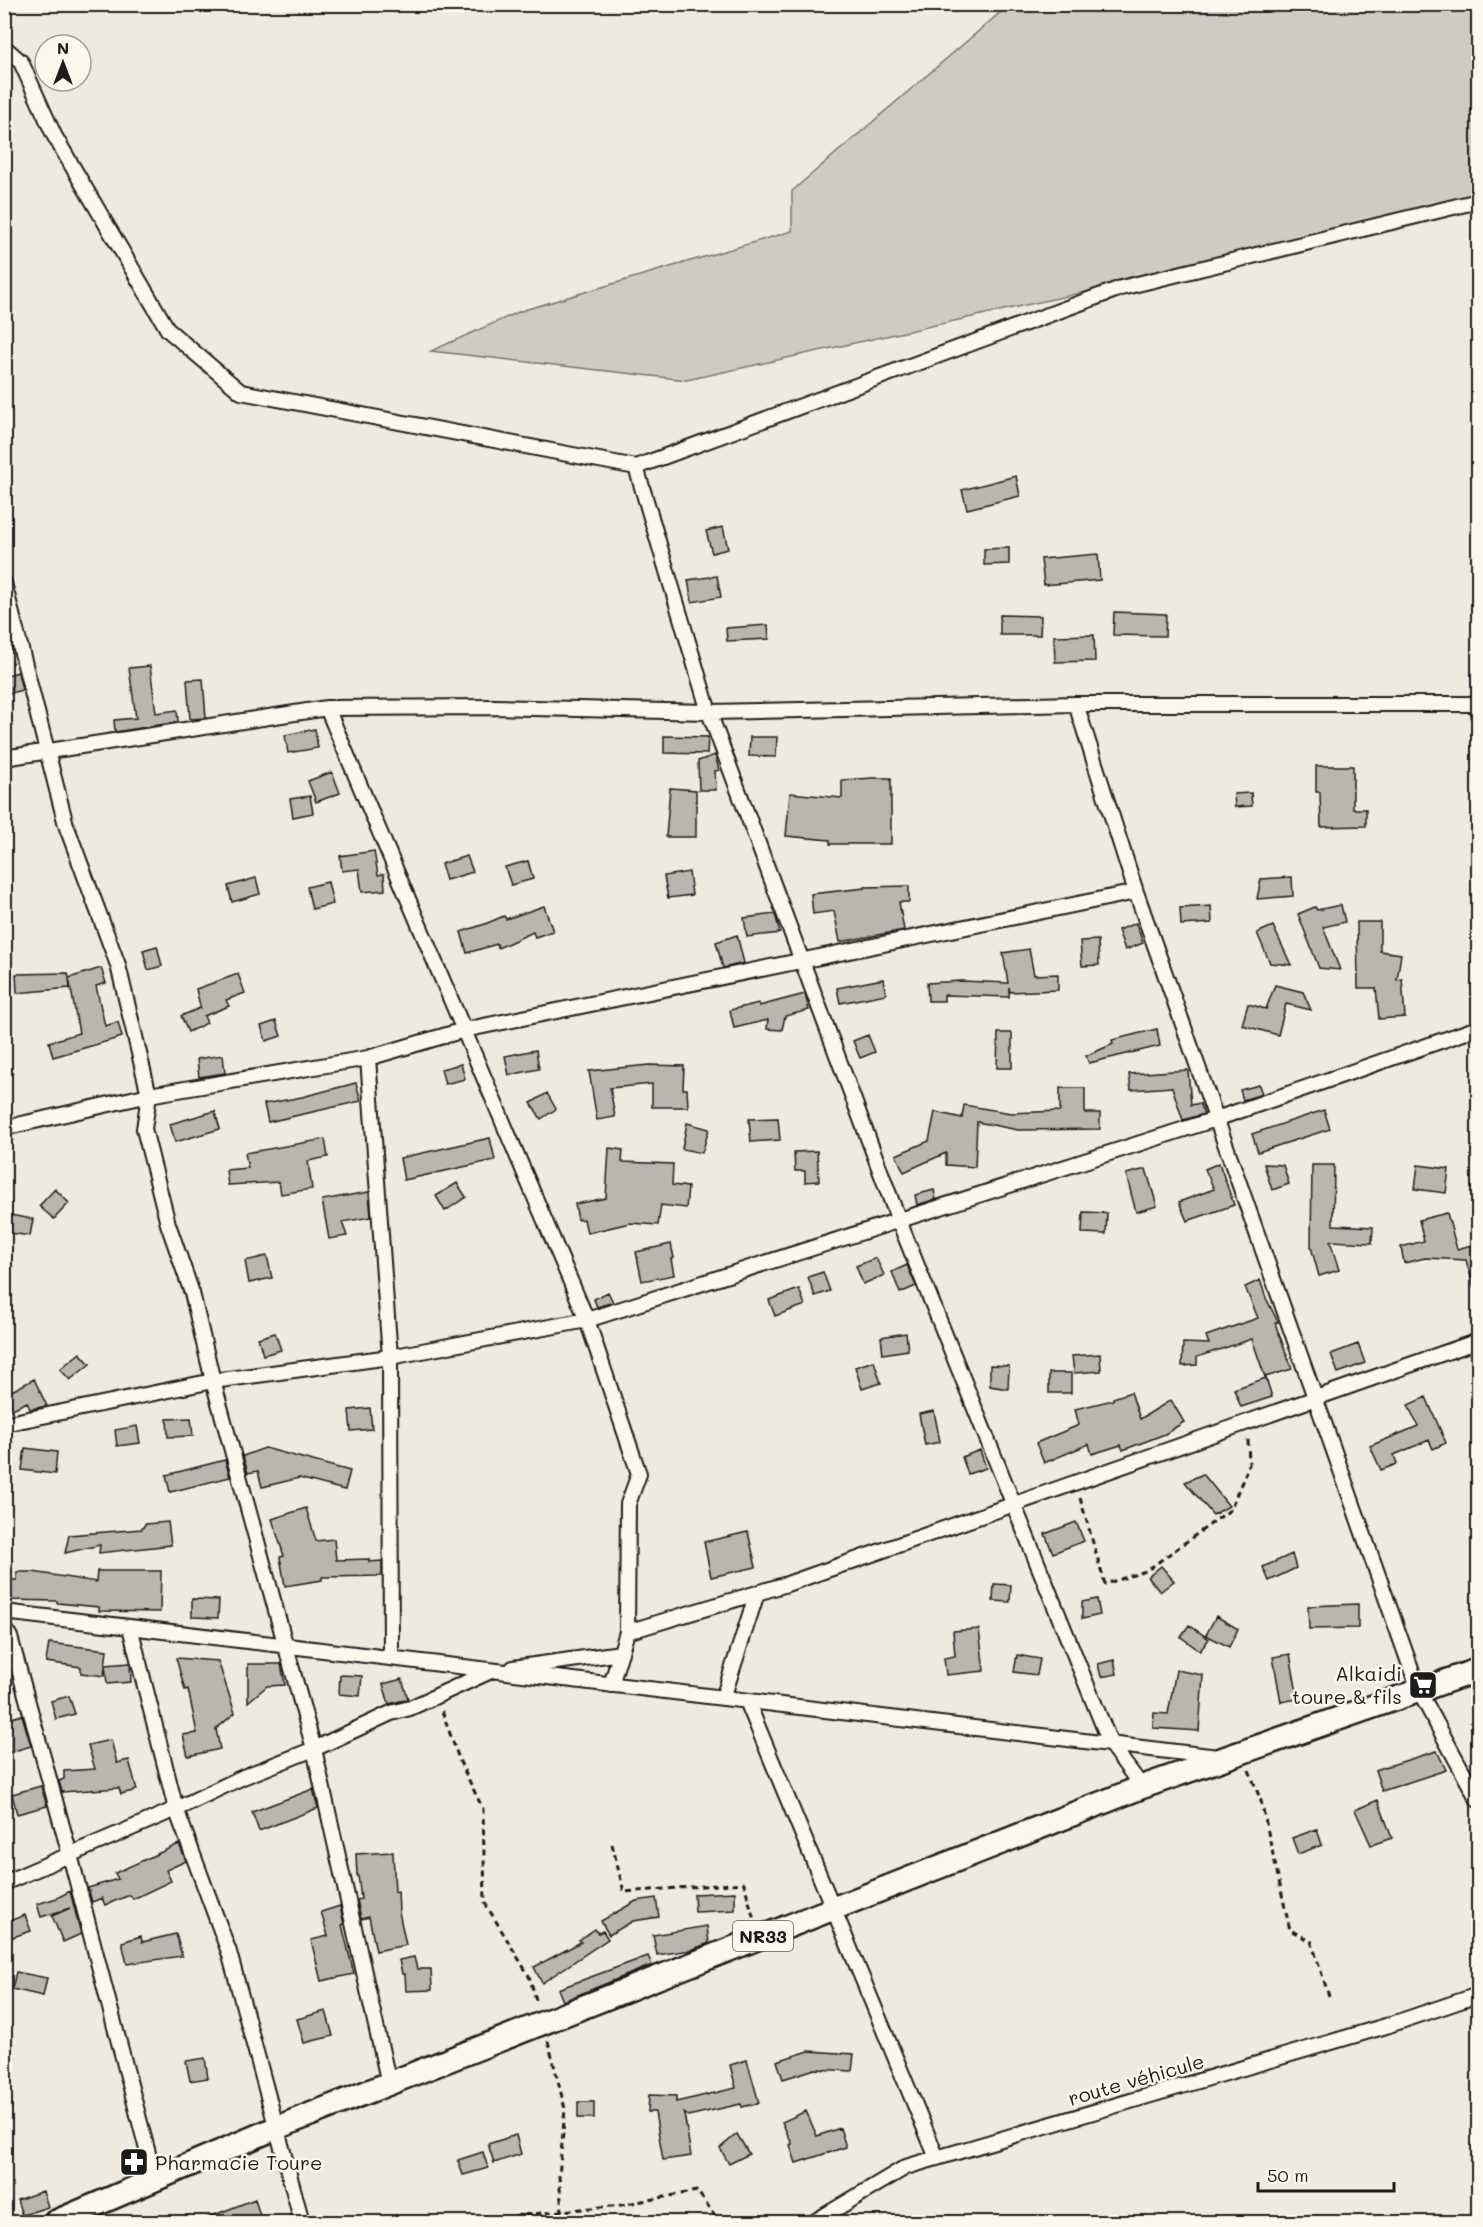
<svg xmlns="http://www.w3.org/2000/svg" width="1483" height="2227" font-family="Mali,sans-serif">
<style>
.green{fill:#ceccc2;stroke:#75746f;stroke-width:1.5}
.building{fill:#b9b6af;stroke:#1c1c1c;stroke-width:1.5}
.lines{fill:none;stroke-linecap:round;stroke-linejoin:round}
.street-casing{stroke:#1c1c1c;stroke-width:18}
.primary-casing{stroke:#1c1c1c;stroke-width:27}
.path{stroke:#1c1c1c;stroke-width:3;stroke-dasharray:6 4.5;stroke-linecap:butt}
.street{stroke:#fbf7ec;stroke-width:14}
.primary{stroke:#fbf7ec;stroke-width:22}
.labels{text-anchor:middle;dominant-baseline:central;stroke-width:5;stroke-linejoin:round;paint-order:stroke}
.shield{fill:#fbf7ec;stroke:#5f5e5a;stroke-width:1.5}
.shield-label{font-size:18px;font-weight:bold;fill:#1c1c1c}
.poi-label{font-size:20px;fill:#1c1c1c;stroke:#fbf7ec;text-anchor:end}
.street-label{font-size:20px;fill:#1c1c1c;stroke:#fbf7ec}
</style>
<rect width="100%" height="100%" fill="#eeeadf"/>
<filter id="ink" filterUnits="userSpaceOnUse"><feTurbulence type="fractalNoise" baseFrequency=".0167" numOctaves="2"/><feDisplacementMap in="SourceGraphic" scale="12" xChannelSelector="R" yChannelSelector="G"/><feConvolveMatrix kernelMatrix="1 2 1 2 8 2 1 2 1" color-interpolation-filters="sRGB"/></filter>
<g filter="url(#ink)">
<path class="green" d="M 1009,5 L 1478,5 L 1478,205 L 687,380 L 431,351 L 521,311 L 792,231 L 792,191 Z"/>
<path class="building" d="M 1016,476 L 1020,496 L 967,509 L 962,490 Z
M 723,527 L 728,549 L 712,553 L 706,531 Z
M 1009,548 L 1009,564 L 984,565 L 984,549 Z
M 1098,554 L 1100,580 L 1044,585 L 1041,559 Z
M 717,576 L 721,597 L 692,602 L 688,580 Z
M 1114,612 L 1166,614 L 1165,636 L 1113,635 Z
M 1000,615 L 1041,616 L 1040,635 L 1000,635 Z
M 768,625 L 769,639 L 727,641 L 726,628 Z
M 1094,635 L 1095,661 L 1055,662 L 1054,636 Z
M 150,666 L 156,713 L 177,710 L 178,722 L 115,732 L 114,720 L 136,718 L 129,668 Z
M 18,672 L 22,690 L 4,695 L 4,676 Z
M 203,679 L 206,718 L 190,719 L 187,680 Z
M 315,729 L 318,748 L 288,753 L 285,735 Z
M 664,736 L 708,737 L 707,754 L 664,753 Z
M 750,737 L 777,737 L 776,757 L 749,756 Z
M 715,755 L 719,770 L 715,771 L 716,790 L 699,790 L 698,761 Z
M 1316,766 L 1353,766 L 1353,809 L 1366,809 L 1366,826 L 1321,827 L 1320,792 L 1316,792 Z
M 332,772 L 340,793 L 316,802 L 308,781 Z
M 873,778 L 891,778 L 891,844 L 830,844 L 830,840 L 786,836 L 790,793 L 842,798 L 842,780 Z
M 670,788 L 696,790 L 696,837 L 666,837 Z
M 1251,793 L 1252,806 L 1235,807 L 1234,794 Z
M 310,796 L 313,813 L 293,817 L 290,799 Z
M 374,851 L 378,875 L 384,874 L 385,890 L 362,892 L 359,869 L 342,871 L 340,856 Z
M 467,856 L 473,872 L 446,880 L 441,864 Z
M 528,861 L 533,879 L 511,885 L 505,867 Z
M 689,872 L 692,895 L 668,898 L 664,876 Z
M 1292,877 L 1293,896 L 1257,899 L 1261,879 Z
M 256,878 L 260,894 L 232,902 L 228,886 Z
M 328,882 L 333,904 L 312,909 L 307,887 Z
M 909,886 L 909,902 L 899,902 L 904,930 L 840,942 L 834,911 L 813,914 L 811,894 L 865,888 L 865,887 Z
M 1341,905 L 1345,922 L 1323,927 L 1340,970 L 1319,968 L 1298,914 L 1315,907 L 1317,910 Z
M 544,906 L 553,931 L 535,937 L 533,932 L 498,948 L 497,944 L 467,953 L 461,932 L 485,924 L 504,916 L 506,919 Z
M 1211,906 L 1212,923 L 1181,925 L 1180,908 Z
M 775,914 L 780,933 L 747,937 L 744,918 Z
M 1357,922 L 1380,922 L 1380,951 L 1401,954 L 1397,980 L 1402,979 L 1405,1017 L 1379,1019 L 1376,988 L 1358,988 Z
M 1136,923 L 1143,943 L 1125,950 L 1118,930 Z
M 1273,926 L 1291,965 L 1270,963 L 1257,933 Z
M 737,935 L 744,963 L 723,968 L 716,942 Z
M 1098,940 L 1099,965 L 1082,966 L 1080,941 Z
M 157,946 L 162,966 L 148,970 L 143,950 Z
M 1029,949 L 1034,975 L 1058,974 L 1058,990 L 1010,992 L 1009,987 L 1009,997 L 944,995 L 944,1001 L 928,1001 L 927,983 L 961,981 L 1008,983 L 1003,953 Z
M 101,968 L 106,983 L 96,986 L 105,1026 L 118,1022 L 122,1037 L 53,1057 L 49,1042 L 79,1033 L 69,978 L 70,988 L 17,993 L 16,974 L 68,973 L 69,978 Z
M 238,974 L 245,993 L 226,1000 L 229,1006 L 204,1016 L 207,1023 L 188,1032 L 181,1016 L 200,1008 L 201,1010 L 196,989 Z
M 883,979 L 886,994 L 840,1003 L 837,988 Z
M 1275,985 L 1303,992 L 1311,1010 L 1286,1004 L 1278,1035 L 1242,1025 L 1248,1004 L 1266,1009 Z
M 805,994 L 809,1010 L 785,1016 L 782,1030 L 767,1029 L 768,1020 L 734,1028 L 730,1010 L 759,1003 L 759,1006 Z
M 276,1021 L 281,1036 L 266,1041 L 261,1026 Z
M 1157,1029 L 1160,1046 L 1089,1063 L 1086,1056 L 1113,1044 L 1112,1040 Z
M 998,1033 L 1012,1033 L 1012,1068 L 997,1068 Z
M 868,1035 L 875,1052 L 860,1058 L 853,1041 Z
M 536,1050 L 539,1069 L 509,1075 L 505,1056 Z
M 223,1055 L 225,1073 L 199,1077 L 197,1059 Z
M 461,1064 L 465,1079 L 445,1084 L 441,1069 Z
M 649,1065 L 684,1066 L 683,1089 L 687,1089 L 688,1107 L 652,1107 L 652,1084 L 610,1088 L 615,1117 L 597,1120 L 589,1071 Z
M 1188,1070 L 1191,1105 L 1200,1103 L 1204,1114 L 1183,1120 L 1172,1087 L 1131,1090 L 1129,1074 Z
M 356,1083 L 361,1101 L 268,1122 L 264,1104 L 302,1097 Z
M 1259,1085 L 1262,1094 L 1243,1100 L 1240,1090 Z
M 1060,1088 L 1085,1088 L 1085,1113 L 1100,1113 L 1100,1129 L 1018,1130 L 977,1122 L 975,1167 L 946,1165 L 946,1153 L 904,1172 L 896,1155 L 929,1141 L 935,1112 L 962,1118 L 964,1105 L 1011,1113 L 1060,1111 Z
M 547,1093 L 556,1109 L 541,1119 L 531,1103 Z
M 1324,1110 L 1330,1129 L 1258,1152 L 1252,1134 Z
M 215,1111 L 220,1129 L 175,1142 L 170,1124 Z
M 778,1118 L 780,1140 L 751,1142 L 749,1119 Z
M 687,1123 L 709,1129 L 702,1153 L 682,1149 Z
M 490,1138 L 495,1160 L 404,1180 L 400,1158 Z
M 325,1139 L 328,1157 L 308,1161 L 312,1189 L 281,1194 L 279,1182 L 228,1185 L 226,1170 L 248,1168 L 245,1153 Z
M 609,1148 L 623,1150 L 622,1162 L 673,1164 L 672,1185 L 688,1187 L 686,1208 L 661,1205 L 658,1225 L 630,1223 L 587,1233 L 584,1219 L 578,1220 L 575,1204 L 606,1198 Z
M 817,1151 L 819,1181 L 805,1182 L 805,1171 L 795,1171 L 794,1152 Z
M 1219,1163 L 1234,1205 L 1187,1221 L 1179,1202 L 1214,1189 L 1205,1169 Z
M 1264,1164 L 1283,1165 L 1289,1184 L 1272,1190 Z
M 1312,1165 L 1334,1165 L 1333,1225 L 1373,1227 L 1372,1243 L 1330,1241 L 1339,1270 L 1319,1276 L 1311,1247 Z
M 1418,1165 L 1449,1169 L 1446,1193 L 1415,1189 Z
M 1146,1169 L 1157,1206 L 1136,1212 L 1126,1174 Z
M 457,1183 L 466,1197 L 445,1211 L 436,1196 Z
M 55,1189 L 69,1203 L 54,1219 L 39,1206 Z
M 934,1190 L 936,1199 L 917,1205 L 915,1195 Z
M 369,1192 L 371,1217 L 342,1222 L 347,1236 L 329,1239 L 322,1200 Z
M 1083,1212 L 1107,1213 L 1106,1234 L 1082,1233 Z
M 1447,1213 L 1457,1249 L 1479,1243 L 1479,1288 L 1474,1288 L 1466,1260 L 1425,1258 L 1404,1263 L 1401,1247 L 1424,1241 L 1419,1220 Z
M 4,1214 L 33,1219 L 30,1236 L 4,1232 Z
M 671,1244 L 674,1258 L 671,1259 L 674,1275 L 642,1281 L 636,1252 Z
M 267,1256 L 272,1278 L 249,1283 L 245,1261 Z
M 876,1258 L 884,1275 L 863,1284 L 856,1266 Z
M 907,1265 L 916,1286 L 900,1293 L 892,1272 Z
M 823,1272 L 830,1291 L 815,1296 L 808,1277 Z
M 1260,1280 L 1266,1298 L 1278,1322 L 1275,1323 L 1292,1369 L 1265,1377 L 1252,1339 L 1197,1357 L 1197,1365 L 1182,1366 L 1183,1343 L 1209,1344 L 1206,1336 L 1258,1318 L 1245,1287 Z
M 799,1289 L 805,1305 L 775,1316 L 769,1300 Z
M 608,1292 L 613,1302 L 597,1307 L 594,1299 Z
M 275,1333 L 281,1350 L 263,1355 L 258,1338 Z
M 906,1333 L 908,1350 L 883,1354 L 881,1337 Z
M 1358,1344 L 1365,1363 L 1338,1373 L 1331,1354 Z
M 80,1353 L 90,1364 L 70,1380 L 60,1369 Z
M 1100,1354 L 1101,1371 L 1074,1373 L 1072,1356 Z
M 874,1361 L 881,1383 L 862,1389 L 855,1367 Z
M 990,1365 L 1009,1366 L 1008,1389 L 990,1386 Z
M 1049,1373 L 1071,1373 L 1071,1393 L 1049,1393 Z
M 1266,1378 L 1272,1397 L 1241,1407 L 1234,1389 Z
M 34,1379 L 47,1406 L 30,1409 L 27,1402 L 4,1413 L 4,1395 Z
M 1131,1392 L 1140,1419 L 1171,1400 L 1184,1422 L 1165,1434 L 1123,1450 L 1121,1445 L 1092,1454 L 1089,1444 L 1044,1463 L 1036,1443 L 1079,1425 L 1075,1409 L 1113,1400 L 1113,1398 Z
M 1426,1397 L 1446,1443 L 1433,1449 L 1429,1440 L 1394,1455 L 1397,1464 L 1381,1470 L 1370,1446 L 1418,1426 L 1408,1405 Z
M 370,1408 L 372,1429 L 351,1431 L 349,1410 Z
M 934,1411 L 940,1442 L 925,1445 L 919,1414 Z
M 191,1418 L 193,1436 L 168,1437 L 167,1419 Z
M 137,1426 L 140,1443 L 117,1446 L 115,1430 Z
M 25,1448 L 57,1452 L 55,1474 L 22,1470 Z
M 265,1448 L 350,1471 L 345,1490 L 299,1478 L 262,1487 L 258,1471 L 248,1473 L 243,1456 Z
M 980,1450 L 986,1468 L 968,1474 L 962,1457 Z
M 225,1460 L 230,1477 L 170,1492 L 166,1475 Z
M 1203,1474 L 1229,1506 L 1213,1515 L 1185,1482 Z
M 306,1508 L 316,1541 L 334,1539 L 336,1560 L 369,1559 L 369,1562 L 382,1561 L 382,1576 L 322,1577 L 322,1580 L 285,1586 L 280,1557 L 284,1556 L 272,1519 Z
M 168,1522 L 171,1545 L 99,1553 L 100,1545 L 65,1553 L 69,1535 L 142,1529 L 145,1524 Z
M 1076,1522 L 1084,1541 L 1053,1553 L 1045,1534 Z
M 748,1532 L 756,1567 L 711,1577 L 704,1542 Z
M 1292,1554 L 1296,1568 L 1269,1581 L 1263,1567 Z
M 1161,1566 L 1174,1581 L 1160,1592 L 1148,1577 Z
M 97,1571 L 161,1571 L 160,1612 L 99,1611 L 99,1607 L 57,1603 L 57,1601 L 10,1600 L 10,1580 L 17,1580 L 17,1572 L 33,1572 L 96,1582 Z
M 994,1584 L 1011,1585 L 1010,1602 L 993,1601 Z
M 192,1599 L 219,1600 L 218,1618 L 192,1617 Z
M 1097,1599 L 1100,1615 L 1082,1619 L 1082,1602 Z
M 1358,1604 L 1358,1628 L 1309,1629 L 1308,1606 Z
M 1216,1616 L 1238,1629 L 1229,1647 L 1206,1635 Z
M 1189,1625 L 1209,1639 L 1200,1651 L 1181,1637 Z
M 979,1629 L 984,1671 L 946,1675 L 944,1658 L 955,1656 L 953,1631 Z
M 49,1643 L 107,1650 L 104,1676 L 81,1673 L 81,1667 L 46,1662 Z
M 1290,1654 L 1298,1699 L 1281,1702 L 1273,1657 Z
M 1017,1655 L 1040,1659 L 1037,1675 L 1014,1672 Z
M 176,1658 L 218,1661 L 235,1713 L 216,1729 L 220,1749 L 188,1756 L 183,1735 L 197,1733 L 188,1689 L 185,1690 Z
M 1114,1660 L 1117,1674 L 1101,1677 L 1098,1664 Z
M 130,1663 L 131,1682 L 107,1684 L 105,1665 Z
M 248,1664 L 281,1664 L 285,1685 L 267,1686 L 248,1702 Z
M 1176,1670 L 1203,1675 L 1199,1731 L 1153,1728 L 1154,1713 L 1168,1714 Z
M 340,1675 L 362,1676 L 360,1696 L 339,1694 Z
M 402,1679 L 408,1699 L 389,1704 L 383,1684 Z
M 69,1696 L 75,1714 L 56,1719 L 51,1701 Z
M 22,1715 L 31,1746 L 4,1754 L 4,1720 Z
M 111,1740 L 117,1763 L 129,1760 L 137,1790 L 121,1794 L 119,1788 L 62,1792 L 59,1781 L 64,1779 L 64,1771 L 95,1769 L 88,1745 Z
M 1437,1751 L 1446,1770 L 1382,1791 L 1375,1770 Z
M 41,1786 L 47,1806 L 17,1814 L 12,1794 Z
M 313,1789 L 318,1808 L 259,1831 L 252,1812 Z
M 1378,1800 L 1392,1838 L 1371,1845 L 1355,1810 Z
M 1317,1829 L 1322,1845 L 1298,1854 L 1292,1838 Z
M 179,1844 L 186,1861 L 166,1870 L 171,1881 L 133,1899 L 130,1895 L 105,1905 L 102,1898 L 92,1902 L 88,1888 L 118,1879 L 115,1873 Z
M 393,1852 L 395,1892 L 398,1891 L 399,1912 L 406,1945 L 376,1951 L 369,1917 L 361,1919 L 357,1900 L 361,1899 L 358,1875 L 357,1875 L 356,1854 Z
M 70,1891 L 81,1934 L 63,1942 L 52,1916 L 70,1908 L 41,1917 L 37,1904 L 57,1898 Z
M 735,1892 L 735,1910 L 695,1912 L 694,1894 Z
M 656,1898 L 659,1917 L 633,1921 L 609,1935 L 601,1921 L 636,1901 Z
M 340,1906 L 344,1924 L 342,1925 L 354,1974 L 321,1981 L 311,1940 L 328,1936 L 321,1912 Z
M 25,1915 L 31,1931 L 4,1940 L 4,1923 Z
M 707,1926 L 709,1943 L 691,1950 L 657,1955 L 653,1935 Z
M 595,1929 L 598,1933 L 603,1931 L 608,1939 L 542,1983 L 534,1967 L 581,1942 L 579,1940 Z
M 176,1934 L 182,1956 L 127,1964 L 122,1942 L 141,1936 L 142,1942 Z
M 648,1956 L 652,1965 L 563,2001 L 558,1989 Z
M 414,1957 L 417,1969 L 431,1969 L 432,1990 L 406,1991 L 405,1974 L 402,1974 L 399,1960 Z
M 16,1972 L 47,1978 L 43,1996 L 12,1989 Z
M 326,2011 L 333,2036 L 304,2043 L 297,2019 Z
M 809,2051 L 854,2054 L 852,2071 L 815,2069 L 783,2079 L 777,2061 Z
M 205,2058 L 208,2078 L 190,2081 L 186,2061 Z
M 747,2060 L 759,2103 L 742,2107 L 741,2104 L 688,2116 L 684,2113 L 691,2156 L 663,2160 L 655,2112 L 648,2112 L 649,2095 L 676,2096 L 676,2102 L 736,2088 L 730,2065 Z
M 578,2102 L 594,2102 L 594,2118 L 578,2118 Z
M 806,2111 L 817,2136 L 840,2128 L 846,2147 L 796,2163 L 790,2145 L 792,2144 L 782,2122 Z
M 737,2134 L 749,2154 L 729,2164 L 720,2148 Z
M 516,2135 L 521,2154 L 494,2163 L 488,2144 Z
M 483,2152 L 488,2168 L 463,2175 L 458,2160 Z
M 43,2191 L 48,2207 L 22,2215 L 17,2200 Z
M 255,2199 L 262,2223 L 200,2223 L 199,2221 Z"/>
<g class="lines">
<g class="street-casing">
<path id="street" d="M 4,47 L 21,62 L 54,135 L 168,330 L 241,392 L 636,467 L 1121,288 L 1478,201
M 636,467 L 709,712 L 899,1221 L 1111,1745 L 1142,1787
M 4,583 L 66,825 L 118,965 L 149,1095 L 144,1129 L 168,1224 L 192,1293 L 213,1381 L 314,1749 L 389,2084
M 1076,704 L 1136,892 L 1419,1691 L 1478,1800
M 327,708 L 587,1320 L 639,1474 L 628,1504 L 627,1632 L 611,1685
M 4,758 L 327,708 L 495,707 L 709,712 L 1076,704 L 1478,704
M 368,1058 L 390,1357 L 391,1658
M 4,1128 L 149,1095 L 368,1058 L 464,1030 L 1136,892
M 4,1424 L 213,1381 L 390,1357 L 587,1320 L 1216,1119 L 1478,1028
M 4,1612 L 1218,1757
M 4,1627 L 10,1637 L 70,1855 L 155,2180
M 130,1627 L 176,1809 L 229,1952 L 302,2222
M 627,1632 L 787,1584 L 1478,1341
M 513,1668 L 621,1653
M 723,1698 L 757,1593
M 747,1701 L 937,2158
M 4,1883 L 176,1809 L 243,1777 L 314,1749 L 391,1713 L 410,1708 L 491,1671
M 814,2222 L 906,2167 L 1386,2026 L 1478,1995"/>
</g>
<g class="primary-casing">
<path id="primary" d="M 55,2222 L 276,2128 L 1142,1787 L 1478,1670"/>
</g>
<path class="path" d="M 1080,1498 L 1105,1584 L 1146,1571 L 1230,1510 L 1249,1465 L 1248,1439
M 442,1711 L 460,1762 L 483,1809 L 485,1903 L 529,1976 L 537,2003
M 1249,1770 L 1261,1801 L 1290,1930 L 1311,1941 L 1329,1996
M 612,1844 L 624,1892 L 744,1883 L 754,1920
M 548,2041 L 565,2109 L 559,2177 L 562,2211
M 483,2219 L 621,2205 L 697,2191 L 720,2222"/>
<use href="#street" class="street"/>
<use href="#primary" class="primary"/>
</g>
</g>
<defs>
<g id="supermarket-square" transform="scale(1.5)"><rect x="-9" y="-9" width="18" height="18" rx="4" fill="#1c1c1c" stroke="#fbf7ec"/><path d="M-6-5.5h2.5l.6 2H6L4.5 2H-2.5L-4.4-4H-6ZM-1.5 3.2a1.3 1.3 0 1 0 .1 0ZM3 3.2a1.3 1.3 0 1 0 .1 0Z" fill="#fff"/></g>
<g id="pharmacy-square" transform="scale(1.5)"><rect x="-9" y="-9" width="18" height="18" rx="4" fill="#1c1c1c" stroke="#fbf7ec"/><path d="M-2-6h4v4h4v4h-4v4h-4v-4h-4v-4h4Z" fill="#fff"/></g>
</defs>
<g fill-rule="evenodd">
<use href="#supermarket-square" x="1423" y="1685"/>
<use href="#pharmacy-square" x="134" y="2162"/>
</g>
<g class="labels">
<rect class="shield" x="733" y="1921" width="60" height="30" rx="4.5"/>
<g class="shield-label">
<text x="763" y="1936">NR33</text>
</g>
<g class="poi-label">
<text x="1402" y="1673">Alkaidi<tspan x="1402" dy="23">toure &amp; fils</tspan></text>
<text x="155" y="2162" text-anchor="start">Pharmacie Toure</text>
</g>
<g class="street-label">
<text transform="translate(1136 2079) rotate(-16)">route véhicule</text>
</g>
</g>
<rect width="1483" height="2227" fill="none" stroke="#fbf7ec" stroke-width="24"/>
<rect x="12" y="12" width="1459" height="2203" fill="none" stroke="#1c1c1c" stroke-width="2" filter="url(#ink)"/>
<g transform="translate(63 63)"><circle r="28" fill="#fbf7ec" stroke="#a29f99" stroke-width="1.5"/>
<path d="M0-4.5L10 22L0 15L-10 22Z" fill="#1c1c1c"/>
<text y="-9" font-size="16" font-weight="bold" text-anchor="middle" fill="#1c1c1c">N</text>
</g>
<path d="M1258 2182v9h136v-9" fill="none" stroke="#1c1c1c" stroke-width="3"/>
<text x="1267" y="2182" font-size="18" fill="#1c1c1c" stroke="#fbf7ec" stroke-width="4.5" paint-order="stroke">50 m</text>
</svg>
